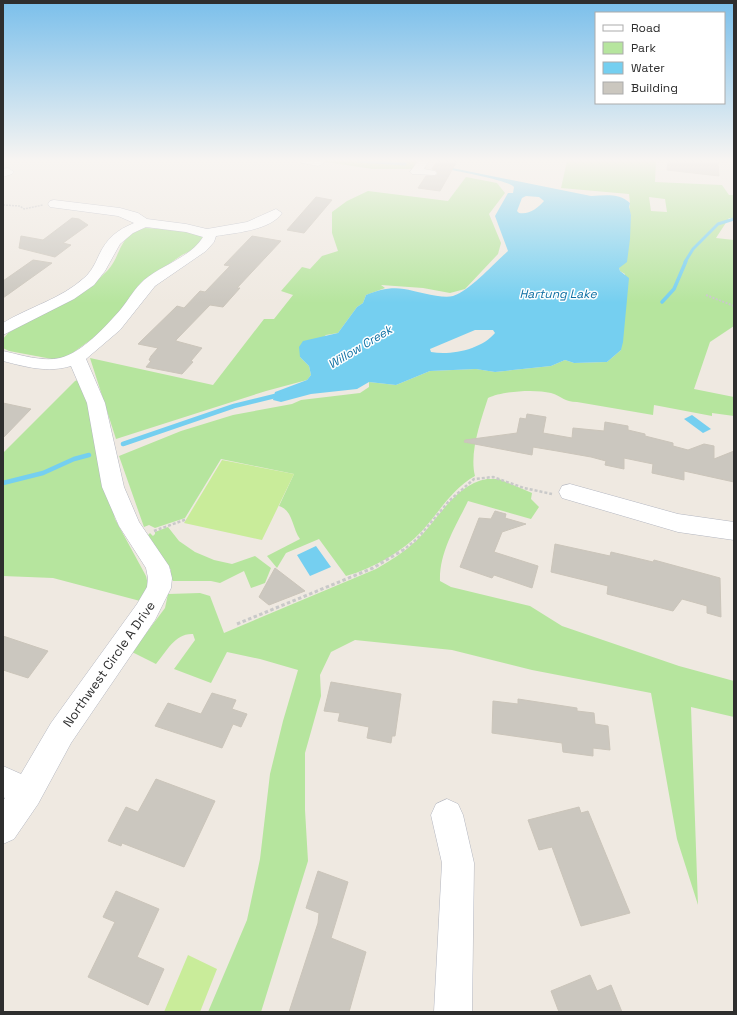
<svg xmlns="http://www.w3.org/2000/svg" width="737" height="1015" font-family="'Space Grotesk',sans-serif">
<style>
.green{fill:#b6e59e;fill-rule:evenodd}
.pitch{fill:#c9ec9a}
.water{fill:#75cff0;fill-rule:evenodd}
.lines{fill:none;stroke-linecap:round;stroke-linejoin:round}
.stream-far2{stroke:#75cff0;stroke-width:3}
.stream-far1{stroke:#75cff0;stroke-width:3.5}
.stream{stroke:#75cff0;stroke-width:4.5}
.building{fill:#cbc7bf;stroke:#cbc5ba}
.minor-casing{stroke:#b4b7c1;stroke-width:1}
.path-far3{stroke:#c9c9c9;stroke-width:1.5;stroke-dasharray:2 1;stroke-linecap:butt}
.path-far2{stroke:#c9c9c9;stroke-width:2;stroke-dasharray:2 1.5;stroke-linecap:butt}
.path-far1{stroke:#c9c9c9;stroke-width:2.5;stroke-dasharray:3 2;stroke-linecap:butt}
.path{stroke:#c9c9c9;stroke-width:3;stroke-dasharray:3.5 2.5;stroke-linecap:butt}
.minor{fill:#fff;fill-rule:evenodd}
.labels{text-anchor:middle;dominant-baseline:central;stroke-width:3;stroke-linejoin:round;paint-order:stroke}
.far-water-label{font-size:12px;font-style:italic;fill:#0d6fa3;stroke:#fff}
.street-label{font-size:13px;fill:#2e2e2e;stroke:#fff}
</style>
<rect width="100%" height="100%" fill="#efe9e1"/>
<path class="green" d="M 319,161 L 420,161 L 413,169 L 373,169 Z
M 567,161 L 656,161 L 655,182 L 722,185 L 729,195 L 734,195 L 734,219 L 729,218 L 716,238 L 734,240 L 734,326 L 710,342 L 694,389 L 734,397 L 734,416 L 712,413 L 712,416 L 654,405 L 653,415 L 577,402 C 564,402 562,396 551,393 C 535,389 502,391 488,398 C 481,420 469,453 475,476 C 452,489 440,511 422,531 C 402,552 374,568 346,576 L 319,539 L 286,553 L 277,568 L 267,556 L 300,539 C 292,528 293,510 279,506 L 294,474 L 221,459 L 185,518 L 155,528 L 149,525 L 144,527 L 119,456 L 181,431 L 233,415 L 292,404 L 301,400 L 360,393 L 369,387 L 369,382 L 396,385 L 430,371 L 476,369 L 495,372 L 551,366 L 565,360 L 574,363 L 607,362 L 621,350 L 625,274 L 620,271 L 619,268 L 631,215 L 629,211 L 630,203 L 629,194 L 561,188 ZM 649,197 L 665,199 L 667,212 L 651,211 Z
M 466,177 L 497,183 L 505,193 L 489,214 L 501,243 L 498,254 L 465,289 L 450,293 L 423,288 L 381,285 L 385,288 L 366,295 L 363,303 L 357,307 L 338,333 L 326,335 L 300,357 L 309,366 L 311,375 L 307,380 L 266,391 L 116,439 L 90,358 L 213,385 L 264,319 L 274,319 L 293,295 L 281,291 L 302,267 L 310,269 L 322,256 L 338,251 L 332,233 L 332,212 L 347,201 L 368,191 L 448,201 Z
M 145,228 L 180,230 L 205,237 L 200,246 L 182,255 L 150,277 L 107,328 L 67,357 L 52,359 L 9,351 L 3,348 L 3,339 L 8,333 C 42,312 77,301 106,272 C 122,257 117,235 145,228 Z
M 80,379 L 85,392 L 115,519 L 146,576 L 149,589 L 144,602 L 53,578 L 3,576 L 3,453 L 75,381 Z
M 487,479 L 499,479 L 532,493 L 531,499 L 539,507 L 531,519 L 468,501 C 456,526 439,552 440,581 L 451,587 L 530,606 L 562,626 L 679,666 L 734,681 L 734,717 L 691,707 L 698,905 L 677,839 L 651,693 L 532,670 L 452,650 L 355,640 L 331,652 L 320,675 L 321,696 L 305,753 L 305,810 L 308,861 L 261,1012 L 208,1012 L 247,920 L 260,859 L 270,774 L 283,721 L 298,670 L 260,659 L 227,652 L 211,683 L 174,669 L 195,640 L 193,634 C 175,633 167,651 156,664 L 132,652 L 165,608 L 168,594 L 200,593 L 210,596 L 224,633 L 376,569 C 390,561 404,552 416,541 C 438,520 455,484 487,479 Z
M 168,527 L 179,541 L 195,552 L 214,560 L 232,564 L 255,556 L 271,568 L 265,583 L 251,588 L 244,571 L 220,583 L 211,581 L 173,581 L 171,578 L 171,570 L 148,535 L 150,533 L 153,536 L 155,534 L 155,532 Z"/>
<path class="pitch" d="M 222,460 L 294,474 L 262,540 L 184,523 Z
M 188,955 L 217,969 L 200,1012 L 164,1012 Z"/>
<path class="water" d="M 452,168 L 591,196 C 605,195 620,193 630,203 L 629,207 L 631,215 L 630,239 L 627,262 L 619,268 L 620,271 L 629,278 L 623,342 L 621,350 L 607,362 L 574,363 L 565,360 L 551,366 L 495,372 L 476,369 L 430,371 L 396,385 L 369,382 L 357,389 L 311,394 L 281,402 L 273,400 L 275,392 L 307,380 L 311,375 L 309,366 L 300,357 L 299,347 L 303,341 L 338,333 L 357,307 L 363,303 L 366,295 C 379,290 390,287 404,289 C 417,291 441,299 453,296 C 471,290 493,264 508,251 L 495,216 L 508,193 L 513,193 L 514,187 C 510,181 462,172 452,170 ZM 526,196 L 539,197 L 544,201 C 538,208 529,215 519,213 L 517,211 L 522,198 ZM 475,330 L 493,330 L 495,333 C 482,349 451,356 431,352 L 430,349 Z
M 692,415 L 711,429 L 703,433 L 684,419 Z
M 316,546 L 331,567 L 310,576 L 297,555 Z"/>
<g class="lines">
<path class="stream-far2" d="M 358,161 L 405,164
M 685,262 L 693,249 L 718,224 L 734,219"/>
<path class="stream-far1" d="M 662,302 L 674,289 L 686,261"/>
<path class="stream" d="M 123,444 L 234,406 L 279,395
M 3,483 L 43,473 L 74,459 L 89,455"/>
</g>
<path class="building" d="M 437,161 L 457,161 L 440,191 L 418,188 L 426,176 L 435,176 L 438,174 L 436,170 L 432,169 Z
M 668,161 L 718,162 L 719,176 L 667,170 Z
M 316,197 L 332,200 L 304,233 L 287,230 Z
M 72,218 L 79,219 L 88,225 L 63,243 L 71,245 L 55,257 L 19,248 L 21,236 L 43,240 Z
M 252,236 L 281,241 L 237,288 L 240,288 L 223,307 L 210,305 L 176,340 L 176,341 L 202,348 L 191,361 L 193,362 L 182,374 L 146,367 L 151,361 L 149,360 L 151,356 L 158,348 L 138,344 L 177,306 L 184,308 L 200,291 L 205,292 L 230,266 L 224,265 Z
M 33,260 L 52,263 L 3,298 L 3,281 Z
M 3,403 L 31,409 L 3,438 Z
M 527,414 L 546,417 L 543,433 L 572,438 L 573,428 L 604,431 L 605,422 L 628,426 L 628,430 L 645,434 L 645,436 L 673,443 L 673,446 L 688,450 L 704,444 L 714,446 L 714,459 L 734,451 L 734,482 L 684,471 L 684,480 L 652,473 L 653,464 L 624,458 L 624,469 L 605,465 L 606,461 L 591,457 L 557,451 L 533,447 L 532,455 L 464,442 L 465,440 L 517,433 L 520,418 L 526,419 Z
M 495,511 L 506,514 L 505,518 L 526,524 L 502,532 L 494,552 L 538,566 L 532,588 L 494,575 L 492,578 L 460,567 L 479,518 L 491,519 Z
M 555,544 L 610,556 L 611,552 L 653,562 L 654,560 L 720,578 L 721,617 L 707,613 L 707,606 L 682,599 L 673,611 L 607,594 L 608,586 L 551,572 Z
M 275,568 L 305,591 L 269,605 L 259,597 Z
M 3,636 L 48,651 L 28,678 L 3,670 Z
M 331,682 L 401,694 L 395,736 L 392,736 L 391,743 L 367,738 L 369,727 L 338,721 L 340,713 L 324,711 Z
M 212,693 L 236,700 L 232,709 L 247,714 L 241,727 L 233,724 L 222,748 L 155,726 L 168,703 L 201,714 Z
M 518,699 L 577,708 L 577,711 L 594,713 L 595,724 L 608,726 L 610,750 L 593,748 L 593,756 L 563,752 L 562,743 L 492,733 L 493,701 L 518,704 Z
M 156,779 L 215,801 L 184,867 L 122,843 L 121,846 L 108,841 L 126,807 L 138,812 Z
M 579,807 L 581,813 L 588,811 L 630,913 L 581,926 L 552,847 L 539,850 L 528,820 Z
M 318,871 L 348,882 L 331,938 L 366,952 L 349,1012 L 289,1012 L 318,923 L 319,913 L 306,908 Z
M 116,891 L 159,909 L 137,957 L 164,969 L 148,1005 L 88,977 L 115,922 L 103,917 Z
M 590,975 L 597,991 L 611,985 L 622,1012 L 559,1012 L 551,991 Z"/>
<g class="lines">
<g class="minor-casing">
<path id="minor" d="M 301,161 L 323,161 L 324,163 L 318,166 L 302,163 Z
M 418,161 L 429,161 L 424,169 L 435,171 L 437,173 L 435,175 L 412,174 L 410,172 Z
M 8,168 L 14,172 L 12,174 L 3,177 L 3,169 Z
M 54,200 L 120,208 L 138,213 L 147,219 L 186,224 L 207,229 L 247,222 L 276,209 L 282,213 C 271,230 235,233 216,236 L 214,242 L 206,251 L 155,286 L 120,330 L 86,359 L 105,403 L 124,487 L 139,522 L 169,566 L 172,578 L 171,588 L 155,620 L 71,743 L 38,804 L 14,839 L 3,844 L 3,801 L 5,798 L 3,797 L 3,766 L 21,774 L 51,723 L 137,604 L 147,587 L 148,578 L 146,568 L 119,526 L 102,487 L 87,403 L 71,366 C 48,373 26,367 3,361 L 3,351 C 21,355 42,362 60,358 C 82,353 107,325 121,309 C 129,299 135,288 144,280 C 162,265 191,257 203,237 L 186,232 L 146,227 L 133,233 L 120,244 L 105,271 L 94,285 L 74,299 L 3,335 L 3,323 C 29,307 61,299 84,278 C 91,272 95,264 99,255 C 107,238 117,230 134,223 L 118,216 L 50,207 L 48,204 L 50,201 Z
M 570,484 L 678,514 L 734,522 L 734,540 L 678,532 L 562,498 L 559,492 L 562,486 Z
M 447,799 L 458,804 L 463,815 L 474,863 L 472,1012 L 434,1012 L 442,863 L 431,815 L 436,804 Z"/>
</g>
<path class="path-far3" d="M 3,205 L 20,206 L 24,209 L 43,205"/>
<path class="path-far2" d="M 706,295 L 734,306"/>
<path class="path-far1" d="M 154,531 L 187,519
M 402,551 L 417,539 L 449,501 L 474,479 L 493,477 L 524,488 L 552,494"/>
<path class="path" d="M 237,624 L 373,568 L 403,550"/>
<use href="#minor" class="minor"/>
</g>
<linearGradient id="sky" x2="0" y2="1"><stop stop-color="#7abfeb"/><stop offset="0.53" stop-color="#f8f5f2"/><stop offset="1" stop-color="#f8f5f2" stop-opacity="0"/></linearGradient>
<rect width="737" height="303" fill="url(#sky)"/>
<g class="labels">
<g class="far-water-label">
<text x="558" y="294">Hartung Lake</text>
<text transform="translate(360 347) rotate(-31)">Willow Creek</text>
</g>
<g class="street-label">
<text transform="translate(109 664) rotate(-55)">Northwest Circle A Drive</text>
</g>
</g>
<rect width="737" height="1015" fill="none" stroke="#2e2e2e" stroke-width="8"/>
<rect x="595" y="12" width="130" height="92" fill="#ffffff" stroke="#ababab"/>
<rect x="603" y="25" width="20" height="6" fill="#ffffff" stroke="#ababab"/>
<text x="631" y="32" font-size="12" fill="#2e2e2e">Road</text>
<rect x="603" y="42" width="20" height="12" fill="#b6e59e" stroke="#ababab"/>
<text x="631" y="52" font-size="12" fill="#2e2e2e">Park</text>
<rect x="603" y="62" width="20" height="12" fill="#75cff0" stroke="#ababab"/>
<text x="631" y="72" font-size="12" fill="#2e2e2e">Water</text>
<rect x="603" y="82" width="20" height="12" fill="#cbc7bf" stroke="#ababab"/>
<text x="631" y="92" font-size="12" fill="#2e2e2e">Building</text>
</svg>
